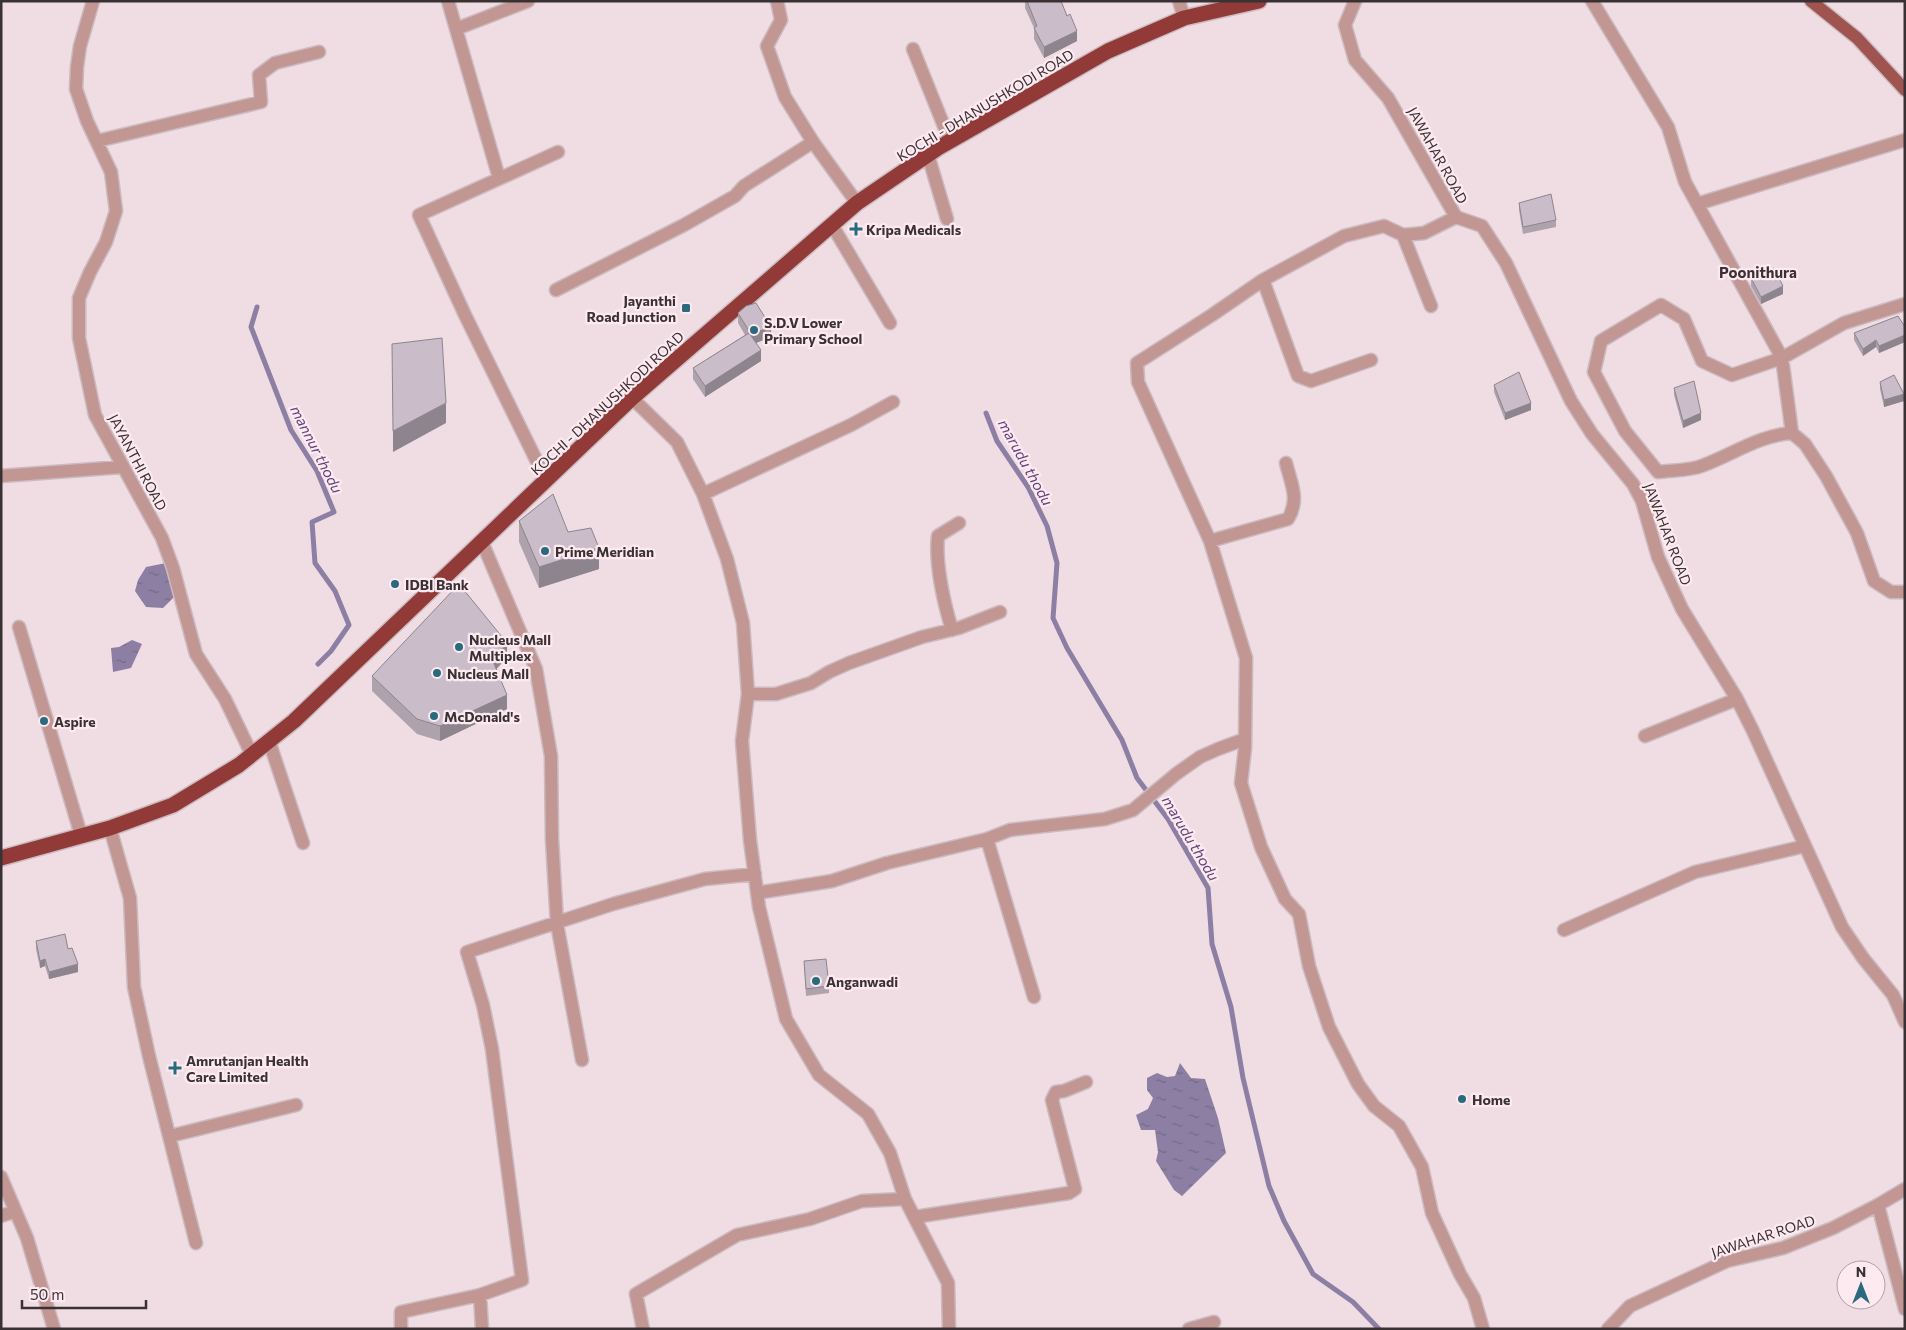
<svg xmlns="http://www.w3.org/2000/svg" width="1906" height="1330" font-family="Commissioner,sans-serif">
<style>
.water{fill:url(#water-ripples)}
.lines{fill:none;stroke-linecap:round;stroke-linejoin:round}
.stream{stroke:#8d7fa4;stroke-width:5}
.minor-casing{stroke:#cbbbc0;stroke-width:15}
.major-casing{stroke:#cbbbc0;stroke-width:15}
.highway-casing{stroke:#cbbbc0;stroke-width:18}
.minor{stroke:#c29692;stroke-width:12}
.major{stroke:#9f544f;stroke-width:12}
.highway{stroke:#913a37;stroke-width:15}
.wall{fill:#aea3ad}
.shaded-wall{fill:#8d848d}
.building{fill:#cabdc9;stroke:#8d848d}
.poi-dot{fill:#296a7e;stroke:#fdeaf0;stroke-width:2}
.labels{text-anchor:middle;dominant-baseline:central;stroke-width:4.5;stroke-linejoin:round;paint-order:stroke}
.street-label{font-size:14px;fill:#393134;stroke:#fdeaf0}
.poi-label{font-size:14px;font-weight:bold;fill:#393134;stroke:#fdeaf0;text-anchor:start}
.neighbourhood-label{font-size:15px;font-weight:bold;fill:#393134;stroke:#fdeaf0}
.water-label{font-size:15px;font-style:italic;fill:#5c457a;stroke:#fdeaf0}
</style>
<defs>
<pattern id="water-ripples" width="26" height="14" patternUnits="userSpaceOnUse" patternTransform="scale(1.25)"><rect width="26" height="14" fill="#8d7fa4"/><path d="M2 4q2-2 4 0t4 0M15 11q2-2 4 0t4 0" fill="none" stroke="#746986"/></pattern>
</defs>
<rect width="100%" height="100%" fill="#f0dde3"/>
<path class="water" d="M 171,562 L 175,596 L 163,608 L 146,607 L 135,591 L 138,580 L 146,567 Z
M 132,640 L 142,644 L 131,668 L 113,672 L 111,648 L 119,647 Z
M 1180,1063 L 1191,1078 L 1205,1079 L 1218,1118 L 1226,1153 L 1182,1196 L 1174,1190 L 1156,1161 L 1158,1152 L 1155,1130 L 1141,1130 L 1136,1115 L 1148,1109 L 1153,1098 L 1147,1090 L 1147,1078 L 1157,1073 L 1167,1077 L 1175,1076 Z"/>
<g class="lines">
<path class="stream" d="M 257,307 L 251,327 L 291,430 L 317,471 L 334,512 L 312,522 L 315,563 L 335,591 L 349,625 L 331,651 L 318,664
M 986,413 L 997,441 L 1028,487 L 1047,526 L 1057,563 L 1053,618 L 1067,648 L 1122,740 L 1137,778 L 1168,819 L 1208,888 L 1212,944 L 1231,1007 L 1243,1078 L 1269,1186 L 1284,1221 L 1313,1274 L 1353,1302 L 1379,1329"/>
<g class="minor-casing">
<path id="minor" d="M 93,1 L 80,46 L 77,67 L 76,89 L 87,121 L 111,172 L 116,211 L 106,242 L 90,272 L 79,298 L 79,338 L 95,415 L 162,538 L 173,568 L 196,654 L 225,699 L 252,755
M 448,1 L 499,178
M 777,1 L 781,20 L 767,46 L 785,97 L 813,142 L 857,203
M 1179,1 L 1184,18
M 1355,1 L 1345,25 L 1355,60 L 1388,98 L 1456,217 L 1482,226 L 1506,263 L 1571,401 L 1592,434 L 1633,484 L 1642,501 L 1658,557 L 1682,609 L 1737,699 L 1753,731 L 1842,927 L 1863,958 L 1893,995 L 1905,1022
M 1592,1 L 1668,127 L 1685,182 L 1782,358 L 1792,433
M 456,29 L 528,1
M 913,49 L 950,141
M 97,141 L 261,102 L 259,75 L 275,63 L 319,52
M 928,155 L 947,219
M 1697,204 L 1905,140
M 1456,217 L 1424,233 L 1403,235 L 1384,226 L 1344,236 L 1263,280 L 1212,315 L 1137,363 L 1138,382 L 1210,541 L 1246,658 L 1245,748 L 1241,783 L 1261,847 L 1285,899 L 1299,914 L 1309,966 L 1329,1027 L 1358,1084 L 1374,1106 L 1399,1126 L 1422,1167 L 1432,1213 L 1460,1274 L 1474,1298 L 1483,1329
M 832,225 L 890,323
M 1403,235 L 1431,306
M 1263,280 L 1298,376 L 1311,381 L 1371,360
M 556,290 L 684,225 L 735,196 L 744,186 L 813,142
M 1905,304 L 1844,323 L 1782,358 L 1732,375 L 1702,361 L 1684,319 L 1661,305 L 1601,341 L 1594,372 L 1625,431 L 1658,472 C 1672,470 1691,471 1704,465 C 1733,454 1760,435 1792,433 L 1805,444 L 1826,476 L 1857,533 L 1874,581 L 1891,592 L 1905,592
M 632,398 L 677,442 L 703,494 L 727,559 L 743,623 L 748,694 L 742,741 L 750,840 L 759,907 L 786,1019 L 819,1075 L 868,1114 L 890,1153 L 905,1199 L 948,1283 L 949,1329
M 1,476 L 122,467
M 546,480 L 465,315 L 419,215 L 558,152
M 703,494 L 851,425 L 893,402
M 1210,541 L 1288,519 C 1300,499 1291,484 1286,463
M 482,542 L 536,669 L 551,756 L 552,839 L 557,924 L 582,1060
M 19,627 L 81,835
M 952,630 C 944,603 935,563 938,536 L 959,523
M 748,694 L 776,694 L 811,683 L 829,672 L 849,663 L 922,637 L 959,628 L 1000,612
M 1645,736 L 1737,699
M 269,741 L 303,843
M 110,828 L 130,898 L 134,987 L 149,1056 L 196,1243
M 757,893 L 832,881 L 887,863 L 987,839
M 1564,930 L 1695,872 L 1805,846
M 1034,997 L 987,839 L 1010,830 L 1105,819 L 1133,810 L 1176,774 L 1200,757 L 1218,749 L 1245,739
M 170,1136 L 296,1105
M 1,1177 L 27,1238 L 54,1329
M 1878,1205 L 1905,1309
M 1,1216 L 15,1211
M 915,1217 L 1069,1193 L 1075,1189 L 1052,1100 L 1056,1092 L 1064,1091 L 1086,1082
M 480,1295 L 522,1280 L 492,1049 L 483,1005 L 467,952 L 613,904 L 705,879 L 755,874
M 401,1329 L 401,1312 L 480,1295 L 482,1329
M 643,1329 L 636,1294 L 737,1235 L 810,1219 L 862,1201 L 905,1199
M 1189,1329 L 1214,1322
M 1608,1329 L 1630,1306 L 1727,1261 L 1783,1248 L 1833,1228 L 1878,1205 L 1905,1189"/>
</g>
<g class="major-casing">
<path id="major" d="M 1811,1 L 1857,38 L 1905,90"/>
</g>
<g class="highway-casing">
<path id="highway" d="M 1,858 L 110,828 L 173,805 L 239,765 L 294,721 L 632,398 L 857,203 L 938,148 L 1108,51 L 1184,18 L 1259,1"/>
</g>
<use href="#minor" class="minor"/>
<use href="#major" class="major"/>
<use href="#highway" class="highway"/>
</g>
<path class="wall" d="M 1025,1 L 1061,1 L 1077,41 L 1044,58 L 1034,39 L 1034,28 L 1025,8 Z
M 1519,203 L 1556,220 L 1556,227 L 1523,234 L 1519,210 Z
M 1751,278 L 1783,294 L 1761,304 L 1751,286 Z
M 738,313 L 771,337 L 756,343 L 761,361 L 705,397 L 693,379 L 693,368 L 745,335 L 738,323 Z
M 1905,327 L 1905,342 L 1879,353 L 1876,347 L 1863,356 L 1854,340 L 1854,333 Z
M 1880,382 L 1904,401 L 1884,407 L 1880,389 Z
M 1494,385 L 1531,410 L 1505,420 L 1494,392 Z
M 1674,388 L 1701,420 L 1683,428 L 1674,395 Z
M 519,521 L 568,532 L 599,569 L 539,588 L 519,542 Z
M 507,657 L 496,669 L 507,709 L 440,741 L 417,734 L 372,691 L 372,676 Z
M 36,941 L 68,949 L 78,972 L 49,979 L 45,966 L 40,968 L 36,949 Z
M 804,961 L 829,986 L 829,993 L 806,996 Z"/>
<path class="shaded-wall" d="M 1077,31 L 1077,41 L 1044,58 L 1044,47 Z
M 1783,286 L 1783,294 L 1761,304 L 1761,297 Z
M 771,327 L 771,337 L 751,345 L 751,334 Z
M 1905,335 L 1905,342 L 1879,353 L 1879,346 Z
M 1876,340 L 1876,347 L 1863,356 L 1863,349 Z
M 761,350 L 761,361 L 705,397 L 705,386 Z
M 1904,394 L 1904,401 L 1884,407 L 1884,400 Z
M 446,403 L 446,423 L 393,452 L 393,431 Z
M 1531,403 L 1531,410 L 1505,420 L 1505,413 Z
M 1701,413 L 1701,420 L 1683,428 L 1683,421 Z
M 599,548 L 599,569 L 539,588 L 539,567 Z
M 507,643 L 507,657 L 492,674 L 492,659 Z
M 507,695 L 507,709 L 440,741 L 440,726 Z
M 45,959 L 45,966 L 40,968 L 40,961 Z
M 78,964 L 78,972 L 49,979 L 49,972 Z"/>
<path class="building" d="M 1027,1 L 1061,1 L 1067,16 L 1070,14 L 1077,31 L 1044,47 L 1034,28 L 1037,26 Z
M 1551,194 L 1556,220 L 1523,227 L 1519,203 Z
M 1774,268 L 1783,286 L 1761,297 L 1751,278 Z
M 756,303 L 771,327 L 751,334 L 738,313 L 746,306 Z
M 1898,316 L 1905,327 L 1905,335 L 1879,346 L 1876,340 L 1863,349 L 1854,333 Z
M 749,333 L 761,350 L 705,386 L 693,368 Z
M 442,338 L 446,403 L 393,431 L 392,344 Z
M 1519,372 L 1531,403 L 1505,413 L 1494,385 Z
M 1894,375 L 1904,394 L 1884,400 L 1880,382 Z
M 1694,381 L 1701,413 L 1683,421 L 1674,388 Z
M 553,494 L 568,532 L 591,528 L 599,548 L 539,567 L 519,521 Z
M 459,584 L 507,643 L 492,659 L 507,695 L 440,726 L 417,719 L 372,676 Z
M 65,934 L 68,949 L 72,948 L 78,964 L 49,972 L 45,959 L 40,961 L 36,941 Z
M 826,959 L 829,986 L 806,989 L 804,961 Z"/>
<g class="poi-dot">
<path d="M853.5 221.5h5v5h5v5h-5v5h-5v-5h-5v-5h5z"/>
<rect x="681" y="303" width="10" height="10" rx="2.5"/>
<circle cx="754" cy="330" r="5"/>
<circle cx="545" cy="551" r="5"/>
<circle cx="395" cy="584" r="5"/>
<circle cx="459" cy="647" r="5"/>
<circle cx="437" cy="673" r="5"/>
<circle cx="434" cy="716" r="5"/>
<circle cx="44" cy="721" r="5"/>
<circle cx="816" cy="981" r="5"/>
<path d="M172.5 1060.5h5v5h5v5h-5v5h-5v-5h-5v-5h5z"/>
<circle cx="1462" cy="1099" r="5"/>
</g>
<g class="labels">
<g class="street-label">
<text transform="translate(985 105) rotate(-31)">KOCHI - DHANUSHKODI ROAD</text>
<text transform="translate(1438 155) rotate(61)">JAWAHAR ROAD</text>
<text transform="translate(607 403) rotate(-43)">KOCHI - DHANUSHKODI ROAD</text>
<text transform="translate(138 462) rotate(62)">JAYANTHI ROAD</text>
<text transform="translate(1668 534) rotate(69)">JAWAHAR ROAD</text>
<text transform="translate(1763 1236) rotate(-18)">JAWAHAR ROAD</text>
</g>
<g class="poi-label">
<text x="866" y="229">Kripa Medicals</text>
<text x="676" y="300" text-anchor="end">Jayanthi<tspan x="676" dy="16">Road Junction</tspan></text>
<text x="764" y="322">S.D.V Lower<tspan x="764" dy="16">Primary School</tspan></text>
<text x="555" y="551">Prime Meridian</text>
<text x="405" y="584">IDBI Bank</text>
<text x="469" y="639">Nucleus Mall<tspan x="469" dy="16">Multiplex</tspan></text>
<text x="447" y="673">Nucleus Mall</text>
<text x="444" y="716">McDonald's</text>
<text x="54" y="721">Aspire</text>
<text x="826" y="981">Anganwadi</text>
<text x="186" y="1060">Amrutanjan Health<tspan x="186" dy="16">Care Limited</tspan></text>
<text x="1472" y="1099">Home</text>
</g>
<g class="neighbourhood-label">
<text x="1758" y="272">Poonithura</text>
</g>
<g class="water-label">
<text transform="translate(317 449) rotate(63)">mannur thodu</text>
<text transform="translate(1026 462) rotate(61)">marudu thodu</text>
<text transform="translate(1191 838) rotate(59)">marudu thodu</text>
</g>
</g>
<rect width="1906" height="1330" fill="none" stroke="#393134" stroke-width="5"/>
<g transform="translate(1861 1285)"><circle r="24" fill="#fdeaf0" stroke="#afa0a5"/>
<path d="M0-4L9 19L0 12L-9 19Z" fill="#296a7e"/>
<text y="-8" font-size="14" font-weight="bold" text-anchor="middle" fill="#393134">N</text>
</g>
<path d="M22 1300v8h124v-8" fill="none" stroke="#393134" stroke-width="2.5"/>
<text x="30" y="1300" font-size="15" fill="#393134" stroke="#fdeaf0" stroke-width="4" paint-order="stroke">50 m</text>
</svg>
